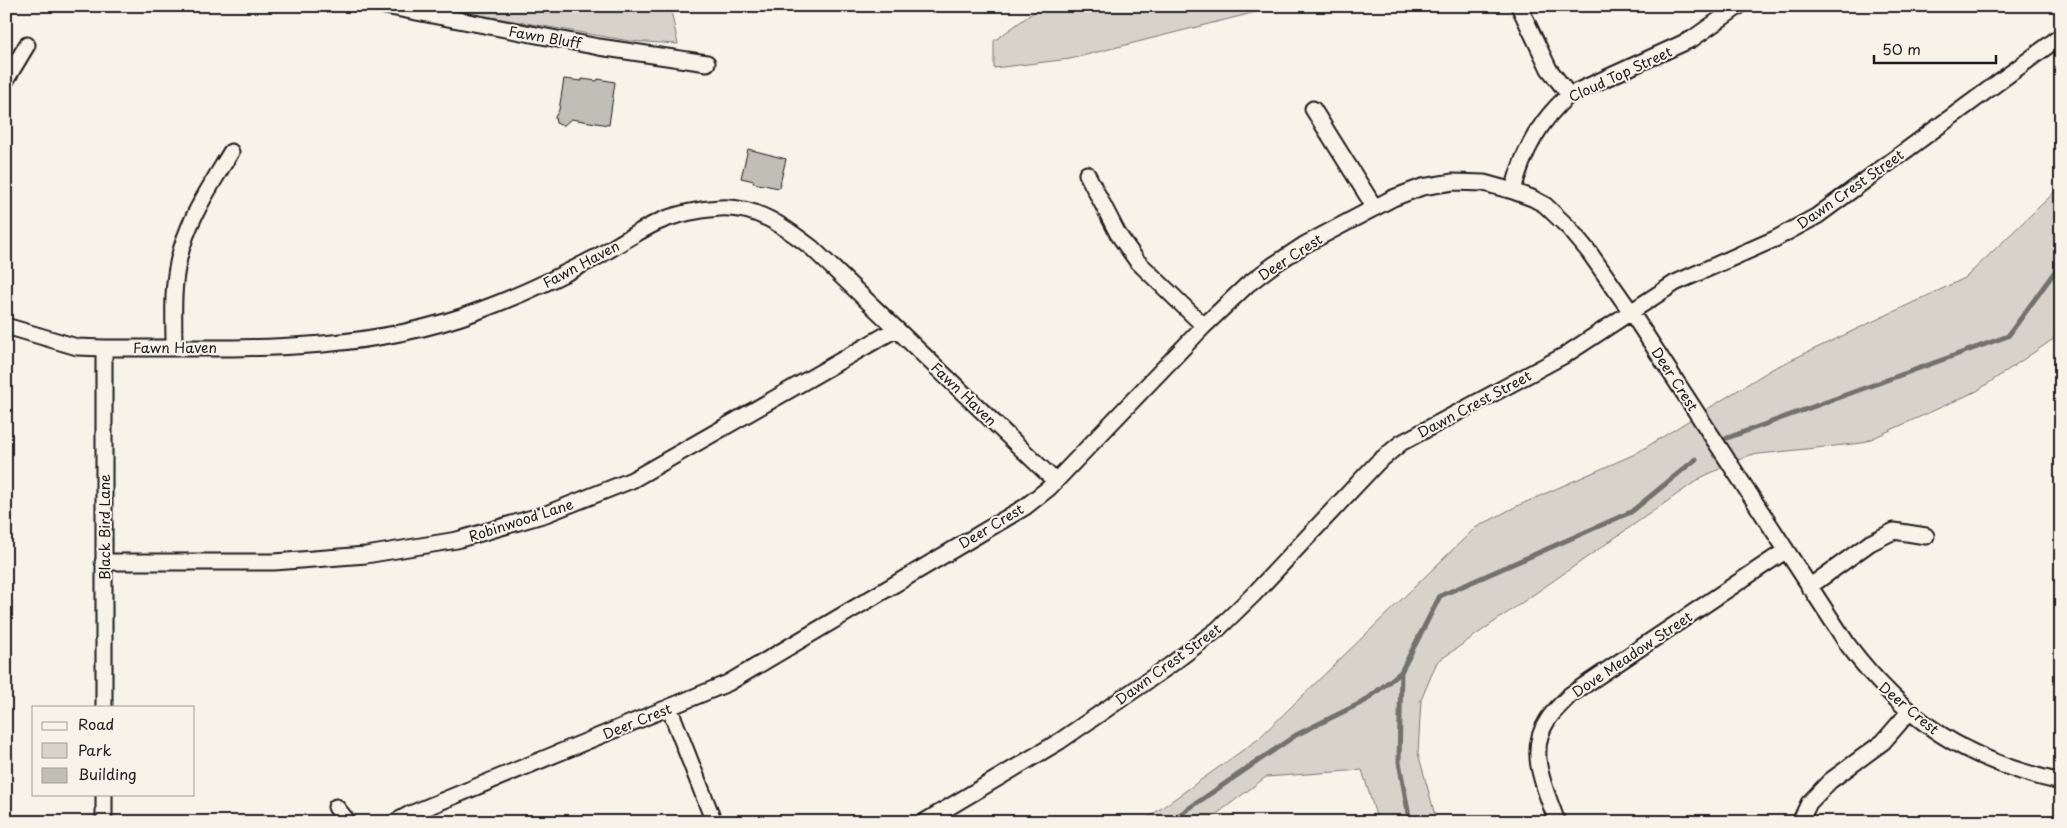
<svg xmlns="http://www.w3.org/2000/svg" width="2067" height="828" font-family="'Playpen Sans',sans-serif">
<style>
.green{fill:#d7d3cb;stroke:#7a7874}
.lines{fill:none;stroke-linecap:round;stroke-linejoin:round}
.stream{stroke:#72716c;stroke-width:5}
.building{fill:#c0beb5;stroke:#1c1c1c}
.minor-casing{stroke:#1c1c1c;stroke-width:19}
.minor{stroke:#f7f3e8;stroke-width:15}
.labels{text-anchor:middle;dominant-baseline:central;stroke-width:4;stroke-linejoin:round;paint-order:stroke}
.street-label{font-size:14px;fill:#1c1c1c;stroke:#f7f3e8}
</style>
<rect width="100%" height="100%" fill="#f7f3e8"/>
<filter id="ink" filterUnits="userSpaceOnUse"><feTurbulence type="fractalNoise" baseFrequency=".02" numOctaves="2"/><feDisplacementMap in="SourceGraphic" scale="10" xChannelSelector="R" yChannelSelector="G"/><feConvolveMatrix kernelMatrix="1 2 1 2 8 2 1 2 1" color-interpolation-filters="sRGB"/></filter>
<g filter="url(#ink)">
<path class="green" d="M 427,6 L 714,6 L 668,10 L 671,11 L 678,44 L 630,41 Z
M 1042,6 L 1280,6 L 1070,59 L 994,68 L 994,41 Z
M 2061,186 L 2061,334 L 2055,338 L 1977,391 L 1862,443 L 1750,455 L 1702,477 L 1437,662 L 1421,700 L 1418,753 L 1437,822 L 1378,822 L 1362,770 L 1266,777 L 1206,822 L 1142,822 L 1257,740 L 1475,528 L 1517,506 L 1635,454 L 1772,369 L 1965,278 Z"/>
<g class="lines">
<path class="stream" d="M 1727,438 L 2008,336 L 2061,263
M 1169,822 L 1296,735 L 1365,701 L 1401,672
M 1410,822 L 1399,762 L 1401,672 L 1440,596 L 1631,512 L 1696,459"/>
</g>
<path class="building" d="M 564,79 L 582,81 L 582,79 L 597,81 L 598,79 L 615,82 L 609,125 L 571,119 L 563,126 L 556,123 L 555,117 L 559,110 Z
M 748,149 L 786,159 L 779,188 L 753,183 L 754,181 L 741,178 Z"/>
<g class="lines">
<g class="minor-casing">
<path id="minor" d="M 385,6 L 599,47 L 707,63
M 1519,6 L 1549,69 L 1569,95
M 6,80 L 27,45
M 1313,109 L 1375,208
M 1087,174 L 1118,234 L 1137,261 L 1204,326
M 1513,191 C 1522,154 1540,120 1569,95 L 1692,39 L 1739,6
M 6,326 L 77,347 L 104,348 C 229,347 359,356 478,311 C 519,296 557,278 595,258 C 617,246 636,232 658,222 C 676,214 701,209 720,208 C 757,206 785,227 812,248 L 1055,481
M 174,347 C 174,319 172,291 178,263 C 186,222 210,187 231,152
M 103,562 L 274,562 L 366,555 L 457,540 L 546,514 L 632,480 L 896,329
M 1809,587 L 1870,543 L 1894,531 L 1926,536
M 104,707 L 104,348
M 669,707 L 714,822
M 104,794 L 104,822
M 336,807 L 348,822
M 395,822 L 408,815 L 728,683 L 1025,507 L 1049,488 L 1204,326 L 1247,285 L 1272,266 L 1304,245 L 1393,198 L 1422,187 L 1453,182 L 1484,183 L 1513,191 L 1532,198 L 1545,205 L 1569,228 L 1589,252 L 1631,312 L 1848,645 C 1906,722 1967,761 2061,782
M 924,822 L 1060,741 L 1169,666 L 1218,629 L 1253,595 L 1377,463 L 1401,443 L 1565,355 L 1675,283 L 1775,239 L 1817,216 L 2061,36
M 1557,822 C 1546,790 1526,753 1547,721 C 1553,711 1563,703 1570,695 L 1785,551
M 1800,822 L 1809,803 L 1830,781 L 1883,742 L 1909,712"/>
</g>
<use href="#minor" class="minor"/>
</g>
</g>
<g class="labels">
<g class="street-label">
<text transform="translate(545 37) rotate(10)">Fawn Bluff</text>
<text transform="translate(1620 74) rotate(-25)">Cloud Top Street</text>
<text transform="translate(1850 189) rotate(-35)">Dawn Crest Street</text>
<text transform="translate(1290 257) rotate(-33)">Deer Crest</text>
<text transform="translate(581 264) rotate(-28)">Fawn Haven</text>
<text x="175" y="347">Fawn Haven</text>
<text transform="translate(1675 379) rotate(57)">Deer Crest</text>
<text transform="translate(964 394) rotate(44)">Fawn Haven</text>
<text transform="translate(1474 404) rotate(-28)">Dawn Crest Street</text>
<text transform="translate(521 520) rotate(-18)">Robinwood Lane</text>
<text transform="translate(991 526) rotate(-31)">Deer Crest</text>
<text transform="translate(104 527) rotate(-90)">Black Bird Lane</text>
<text transform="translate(1632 654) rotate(-34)">Dove Meadow Street</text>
<text transform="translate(1168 664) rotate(-36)">Dawn Crest Street</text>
<text transform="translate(1909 708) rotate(40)">Deer Crest</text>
<text transform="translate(637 721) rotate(-22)">Deer Crest</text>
</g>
</g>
<rect width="2067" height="828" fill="none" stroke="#f7f3e8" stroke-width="25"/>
<rect x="12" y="12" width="2042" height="803" fill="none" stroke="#1c1c1c" stroke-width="2" filter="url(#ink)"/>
<rect x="32" y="706" width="162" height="90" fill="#f7f3e8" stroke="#9f9d96"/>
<rect x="42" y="722" width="25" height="8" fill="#f7f3e8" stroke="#9f9d96"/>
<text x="78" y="730" font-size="15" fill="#1c1c1c">Road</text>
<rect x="42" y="743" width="25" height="15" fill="#d7d3cb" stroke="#9f9d96"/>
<text x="78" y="756" font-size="15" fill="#1c1c1c">Park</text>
<rect x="42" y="768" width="25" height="15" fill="#c0beb5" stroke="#9f9d96"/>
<text x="78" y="780" font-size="15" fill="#1c1c1c">Building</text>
<path d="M1874 55v8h122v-8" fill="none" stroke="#1c1c1c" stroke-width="2.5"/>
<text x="1882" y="55" font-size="15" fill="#1c1c1c" stroke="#f7f3e8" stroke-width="4" paint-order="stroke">50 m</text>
</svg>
